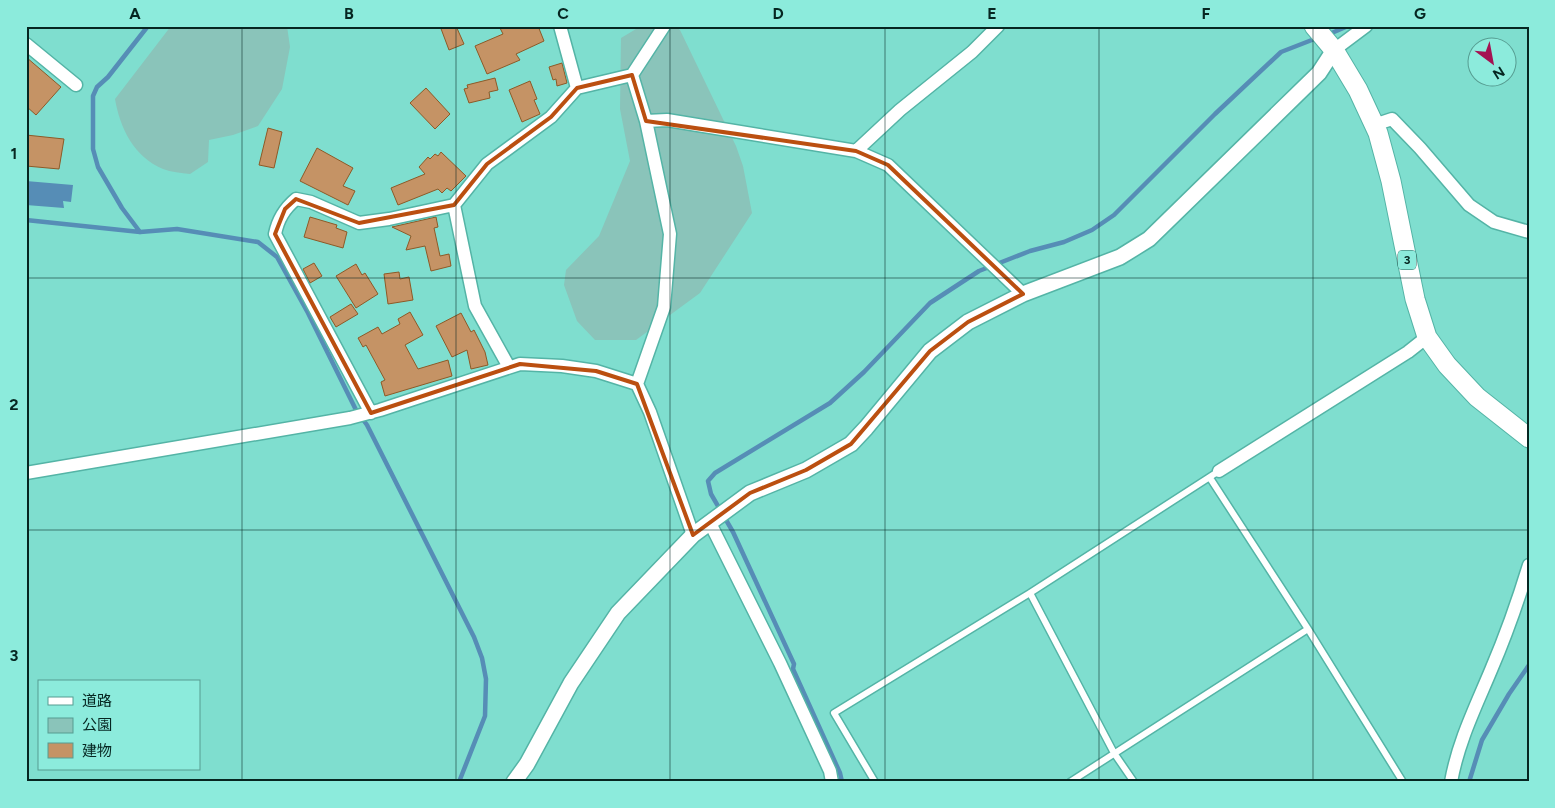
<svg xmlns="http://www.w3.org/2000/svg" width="1555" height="808" font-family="Figtree,'Noto Sans JP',sans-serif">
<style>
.green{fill:#8ac4ba}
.water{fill:#568db6}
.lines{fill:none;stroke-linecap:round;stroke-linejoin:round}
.stream{stroke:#568db6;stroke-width:4.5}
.building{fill:#c59365;stroke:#8d5a27}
.service-casing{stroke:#54b4a6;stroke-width:9}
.minor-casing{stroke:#54b4a6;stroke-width:15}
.tertiary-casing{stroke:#54b4a6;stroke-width:18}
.primary-casing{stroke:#54b4a6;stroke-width:21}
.service{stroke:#fff;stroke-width:6}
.minor{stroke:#fff;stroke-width:12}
.tertiary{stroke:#fff;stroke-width:15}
.primary{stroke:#fff;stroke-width:19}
.marked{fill:none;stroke:#bb4f10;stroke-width:4;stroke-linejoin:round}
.grid{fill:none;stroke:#062621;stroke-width:1;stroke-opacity:0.55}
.labels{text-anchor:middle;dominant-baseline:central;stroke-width:5;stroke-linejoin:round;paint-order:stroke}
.shield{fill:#8cebdc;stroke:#2e6159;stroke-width:1}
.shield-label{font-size:12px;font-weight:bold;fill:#062621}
.neatline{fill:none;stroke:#062621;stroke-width:2}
.grid-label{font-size:16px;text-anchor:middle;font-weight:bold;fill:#062621}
</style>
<rect width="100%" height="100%" fill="#7fdecf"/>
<path class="green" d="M 171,26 L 287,26 L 290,47 L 282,89 L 258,126 L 233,135 L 209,140 L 208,162 L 190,174 C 181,173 171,172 163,169 C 134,157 120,128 115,99 Z
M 641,26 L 674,26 L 680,30 L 736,146 L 743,166 L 752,213 L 700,293 L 636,340 L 595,340 L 577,321 L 564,285 L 566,270 L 599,236 L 630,161 L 620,109 L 621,38 Z"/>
<path class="water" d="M 26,181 L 73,185 L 71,202 L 63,201 L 64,208 L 26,205 Z"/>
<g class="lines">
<path class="stream" d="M 1327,35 L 1348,26
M 26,220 L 140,232 L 177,229 L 258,242 L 277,257 L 308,313 L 356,410 L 367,425 L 474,637 L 482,658 L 486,679 L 485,716 L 459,782
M 140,232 L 122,208 L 98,167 L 93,149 L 93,96 L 97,87 L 108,77 L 148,26
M 842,782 L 840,773 L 793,669 L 794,664 L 733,532 L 711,494 L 708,481 L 715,473 L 830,403 L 864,372 L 930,303 L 979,271 L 1030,251 L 1064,242 L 1092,230 L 1114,215 L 1215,114 L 1281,52 L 1317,38
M 1469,782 L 1482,740 L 1509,694 L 1529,665"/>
</g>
<path class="building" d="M 440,26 L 456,26 L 464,44 L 449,50 Z
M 499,26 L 538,26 L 544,41 L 516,54 L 520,60 L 487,74 L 475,46 L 503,34 Z
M 26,57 L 61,87 L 36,115 L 26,106 Z
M 562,63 L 567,83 L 557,86 L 556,79 L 553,80 L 549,67 Z
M 495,78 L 498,90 L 489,92 L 490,98 L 469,103 L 464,89 L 468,88 L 467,85 Z
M 530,81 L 537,99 L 534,100 L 540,114 L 522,122 L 509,90 Z
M 426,88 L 450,114 L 435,129 L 410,103 Z
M 268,128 L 282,132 L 274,168 L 259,165 Z
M 26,135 L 64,139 L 59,169 L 26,166 Z
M 317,148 L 353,168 L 343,186 L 355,191 L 348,205 L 300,181 Z
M 441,152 L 466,176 L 451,191 L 447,188 L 442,193 L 438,189 L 398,205 L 391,188 L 425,174 L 419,167 L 428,157 L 430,159 L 435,154 L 438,156 Z
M 310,217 L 337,225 L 336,228 L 347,232 L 343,248 L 304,237 Z
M 436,217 L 438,227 L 434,228 L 440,256 L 449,254 L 451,266 L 431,271 L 425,246 L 406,250 L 411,236 L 392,227 Z
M 314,263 L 322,276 L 310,283 L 303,269 Z
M 356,264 L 362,275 L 365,273 L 378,294 L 356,308 L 336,276 Z
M 399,272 L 400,279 L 409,277 L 413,300 L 388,304 L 384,274 Z
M 351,304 L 358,314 L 336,327 L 330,317 Z
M 410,312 L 423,335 L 405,345 L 418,369 L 448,360 L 452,376 L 385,396 L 381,382 L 385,380 L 366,345 L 363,347 L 358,338 L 378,327 L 382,334 L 400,324 L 398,319 Z
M 461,313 L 471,332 L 474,330 L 485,352 L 488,365 L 471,369 L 467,350 L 452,357 L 436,326 Z"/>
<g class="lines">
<g class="service-casing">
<path id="service" d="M 1210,478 L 1308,629 L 1403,782
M 1030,593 L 1114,753 L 1134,782
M 875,782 L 834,713 L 1030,593 L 1219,471
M 1070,782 L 1308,629"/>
</g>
<g class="minor-casing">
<path id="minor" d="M 560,26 L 577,88
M 664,26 L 632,75 L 646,121 L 670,234 L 664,307 L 637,384 L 650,412 L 693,535
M 26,44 L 76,85
M 1334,50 L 1366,26
M 646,121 L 667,120 L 856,151 L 888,165 L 1023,294
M 1374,125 L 1392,119 L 1420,148 L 1469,205 L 1494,222 L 1529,232
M 856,151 L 900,110 L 972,52 L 998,26
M 454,205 L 475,306 L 509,367
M 371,413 L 275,234 C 278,219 284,209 296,199 L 311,202 L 359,223 L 389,219 L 454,205 L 487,164 L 551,117 L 577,88 L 632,75
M 1219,471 L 1408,352 L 1427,337
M 26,473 L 350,418 L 380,410 L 520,364 L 562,366 L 596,371 L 637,384
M 710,523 L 780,663 L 830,771 L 832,782
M 1451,782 C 1458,742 1476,706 1491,670 C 1506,635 1518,601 1529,565"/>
</g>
<g class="tertiary-casing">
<path id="tertiary" d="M 514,782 L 527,764 L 571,683 L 618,613 L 693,535 L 750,493 L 806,470 L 851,444 L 866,428 L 930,351 L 968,322 L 1023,294 L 1120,257 L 1149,239 L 1319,73 L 1334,50"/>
</g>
<g class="primary-casing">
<path id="primary" d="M 1314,26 L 1334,50 L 1358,90 L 1378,133 L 1391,181 L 1415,299 L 1427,337 L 1447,365 L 1477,397 L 1529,438"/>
</g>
<use href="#service" class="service"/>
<use href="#minor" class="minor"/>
<use href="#tertiary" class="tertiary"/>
<use href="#primary" class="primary"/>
</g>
<path class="marked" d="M 632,75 L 646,121 L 856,151 L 888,165 L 1023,294 L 968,322 L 930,351 L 851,444 L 806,470 L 750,493 L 693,535 L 637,384 L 596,371 L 520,364 L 371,413 L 275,234 L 285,209 L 296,199 L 359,223 L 454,205 L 487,164 L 551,117 L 577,88 Z"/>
<path class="grid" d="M 242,26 L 242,782M 456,26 L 456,782M 670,26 L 670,782M 885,26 L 885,782M 1099,26 L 1099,782M 1313,26 L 1313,782M 26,278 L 1529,278M 26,530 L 1529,530"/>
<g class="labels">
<rect class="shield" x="1398" y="250.5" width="18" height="19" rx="4"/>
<g class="shield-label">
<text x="1407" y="260">3</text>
</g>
</g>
<rect width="1555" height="808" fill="none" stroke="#8cebdc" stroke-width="55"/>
<rect x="38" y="680" width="162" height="90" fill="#8cebdc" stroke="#569c91"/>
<rect x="48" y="697" width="25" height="8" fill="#ffffff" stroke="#569c91"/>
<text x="82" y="706" font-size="15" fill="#062621">道路</text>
<rect x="48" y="718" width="25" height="15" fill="#8ac4ba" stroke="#569c91"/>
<text x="82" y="730" font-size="15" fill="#062621">公園</text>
<rect x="48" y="743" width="25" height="15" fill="#c59365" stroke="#569c91"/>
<text x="82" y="756" font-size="15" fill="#062621">建物</text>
<g transform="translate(1492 62) rotate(148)"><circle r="24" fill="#8cebdc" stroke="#569c91"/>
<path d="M0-4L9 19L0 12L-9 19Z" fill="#a41252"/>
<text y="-8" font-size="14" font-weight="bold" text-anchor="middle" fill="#062621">N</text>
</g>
<rect x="28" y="28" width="1500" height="752" class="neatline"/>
<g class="grid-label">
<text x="135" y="19">A</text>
<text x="349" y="19">B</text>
<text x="563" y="19">C</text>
<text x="778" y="19">D</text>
<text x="992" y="19">E</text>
<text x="1206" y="19">F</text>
<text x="1420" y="19">G</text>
<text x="14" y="159">1</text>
<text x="14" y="410">2</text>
<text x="14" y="661">3</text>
</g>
</svg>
